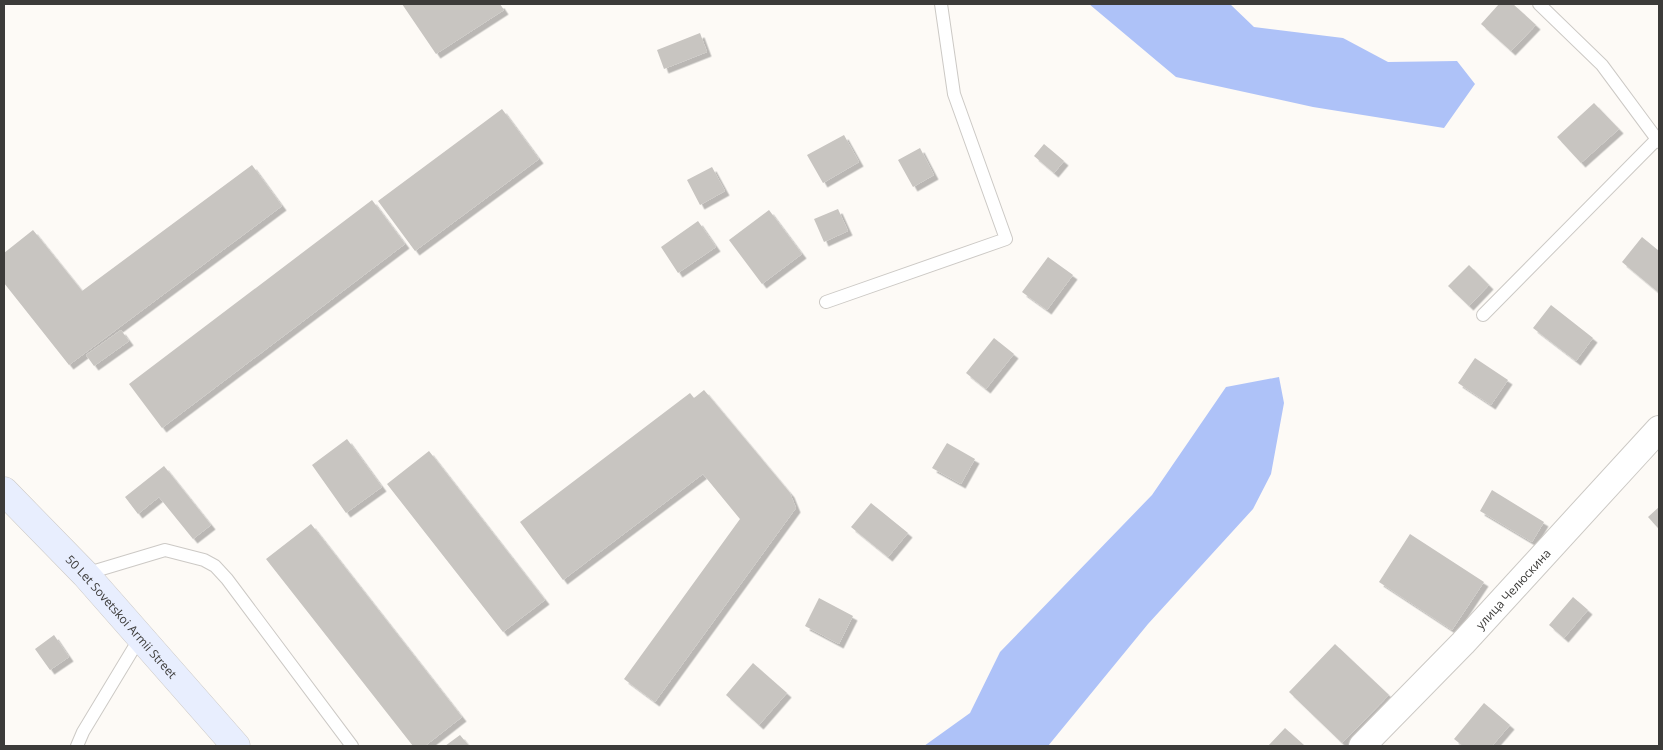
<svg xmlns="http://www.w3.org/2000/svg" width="1663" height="750" font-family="'Open Sans',sans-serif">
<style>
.water{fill:#aec2f8}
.building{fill:#c8c5c1;filter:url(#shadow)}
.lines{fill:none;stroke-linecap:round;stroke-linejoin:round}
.service-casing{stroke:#ccc9c5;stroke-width:14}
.minor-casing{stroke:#ccc9c5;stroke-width:28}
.secondary-casing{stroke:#ccc9c5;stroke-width:29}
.service{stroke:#fff;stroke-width:12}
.minor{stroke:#fff;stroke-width:26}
.secondary{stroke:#e8eefe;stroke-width:28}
.labels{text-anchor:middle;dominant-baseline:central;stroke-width:4.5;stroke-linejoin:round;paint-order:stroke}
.street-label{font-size:12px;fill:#3c3b39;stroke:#fff}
</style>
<defs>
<filter id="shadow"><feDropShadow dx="4.5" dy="4.5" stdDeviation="0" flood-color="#0004"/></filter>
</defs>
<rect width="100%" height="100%" fill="#fdfaf6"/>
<path class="water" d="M 1089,4 L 1230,4 L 1254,27 L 1343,38 L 1388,62 L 1457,61 L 1475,84 L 1444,128 L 1313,107 L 1176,77 Z
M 1279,377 L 1284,403 L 1271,474 L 1253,509 L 1148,624 L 1048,746 L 924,746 L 970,713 L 1000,652 L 1152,495 L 1226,387 Z"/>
<path class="building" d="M 402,4 L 500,4 L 504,10 L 436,54 Z
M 1499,4 L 1513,4 L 1536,25 L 1511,51 L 1481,24 Z
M 700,33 L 707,52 L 664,69 L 657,50 Z
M 1594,103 L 1619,129 L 1581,163 L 1557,137 Z
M 502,109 L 539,159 L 415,251 L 378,201 Z
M 844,135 L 859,162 L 823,183 L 807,155 Z
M 1044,144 L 1064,161 L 1054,173 L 1034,156 Z
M 920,148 L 934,175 L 913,187 L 898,160 Z
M 252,165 L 282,206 L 69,365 L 4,283 L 4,253 L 33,230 L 82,291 Z
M 712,167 L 725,191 L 700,205 L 687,180 Z
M 372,200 L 405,244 L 162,428 L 129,384 Z
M 838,209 L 848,231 L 824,242 L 814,219 Z
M 769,210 L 802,254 L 762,284 L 729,240 Z
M 698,221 L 716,247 L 678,273 L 661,247 Z
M 1642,237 L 1659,251 L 1658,292 L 1622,262 Z
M 1048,257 L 1073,275 L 1047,310 L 1022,292 Z
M 1469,265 L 1489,285 L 1469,306 L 1448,286 Z
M 1551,305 L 1593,338 L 1576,361 L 1533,328 Z
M 121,330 L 129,341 L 94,366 L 86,355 Z
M 994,338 L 1014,354 L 986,389 L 966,373 Z
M 1475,358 L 1508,380 L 1491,405 L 1458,383 Z
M 704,390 L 790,493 L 796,508 L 655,702 L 624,679 L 740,519 L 703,474 L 563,580 L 520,522 L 690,393 L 694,398 Z
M 347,439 L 382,487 L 346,513 L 312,465 Z
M 947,443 L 975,459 L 961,484 L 932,468 Z
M 429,451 L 545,600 L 503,632 L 387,484 Z
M 164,466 L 211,525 L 193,539 L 159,497 L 138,514 L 125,497 Z
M 1492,490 L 1544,522 L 1532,542 L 1480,511 Z
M 871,503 L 908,533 L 888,557 L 851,527 Z
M 1659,507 L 1659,527 L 1658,528 L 1648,517 Z
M 311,524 L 462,717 L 425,746 L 413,746 L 266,559 Z
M 1410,534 L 1484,582 L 1452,630 L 1379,582 Z
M 1573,597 L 1588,610 L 1564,638 L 1549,625 Z
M 819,598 L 853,616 L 839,644 L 805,626 Z
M 54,635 L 69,657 L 50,670 L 35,649 Z
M 1335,644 L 1389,695 L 1342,743 L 1289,692 Z
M 753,663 L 787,693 L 759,725 L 726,695 Z
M 1484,703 L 1510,725 L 1492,746 L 1463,746 L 1454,739 Z
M 1285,728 L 1305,746 L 1268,746 Z
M 460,735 L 469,746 L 445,746 Z"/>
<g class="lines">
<g class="service-casing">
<path id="service" d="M 1539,4 L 1602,65 L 1659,142
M 826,302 L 1006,239 L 954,94 L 941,4
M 1483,315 L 1657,139
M 85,574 L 165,550 L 204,560 L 215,566 L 227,579 L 352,746
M 77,746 L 83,732 L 141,636"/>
</g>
<g class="minor-casing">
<g id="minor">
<path id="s1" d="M 1362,746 L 1463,643 L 1659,429"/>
</g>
</g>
<g class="secondary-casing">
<g id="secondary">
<path id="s2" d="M 4,491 L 85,574 L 236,746"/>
</g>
</g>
<use href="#service" class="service"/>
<use href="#minor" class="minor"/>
<use href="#secondary" class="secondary"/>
</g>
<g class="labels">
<g class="street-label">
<text stroke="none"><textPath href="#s1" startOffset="218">улица Челюскина</textPath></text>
<text stroke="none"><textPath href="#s2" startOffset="172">50 Let Sovetskoi Armii Street</textPath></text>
</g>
</g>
<rect width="1663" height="750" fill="none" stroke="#3c3b39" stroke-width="10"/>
</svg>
